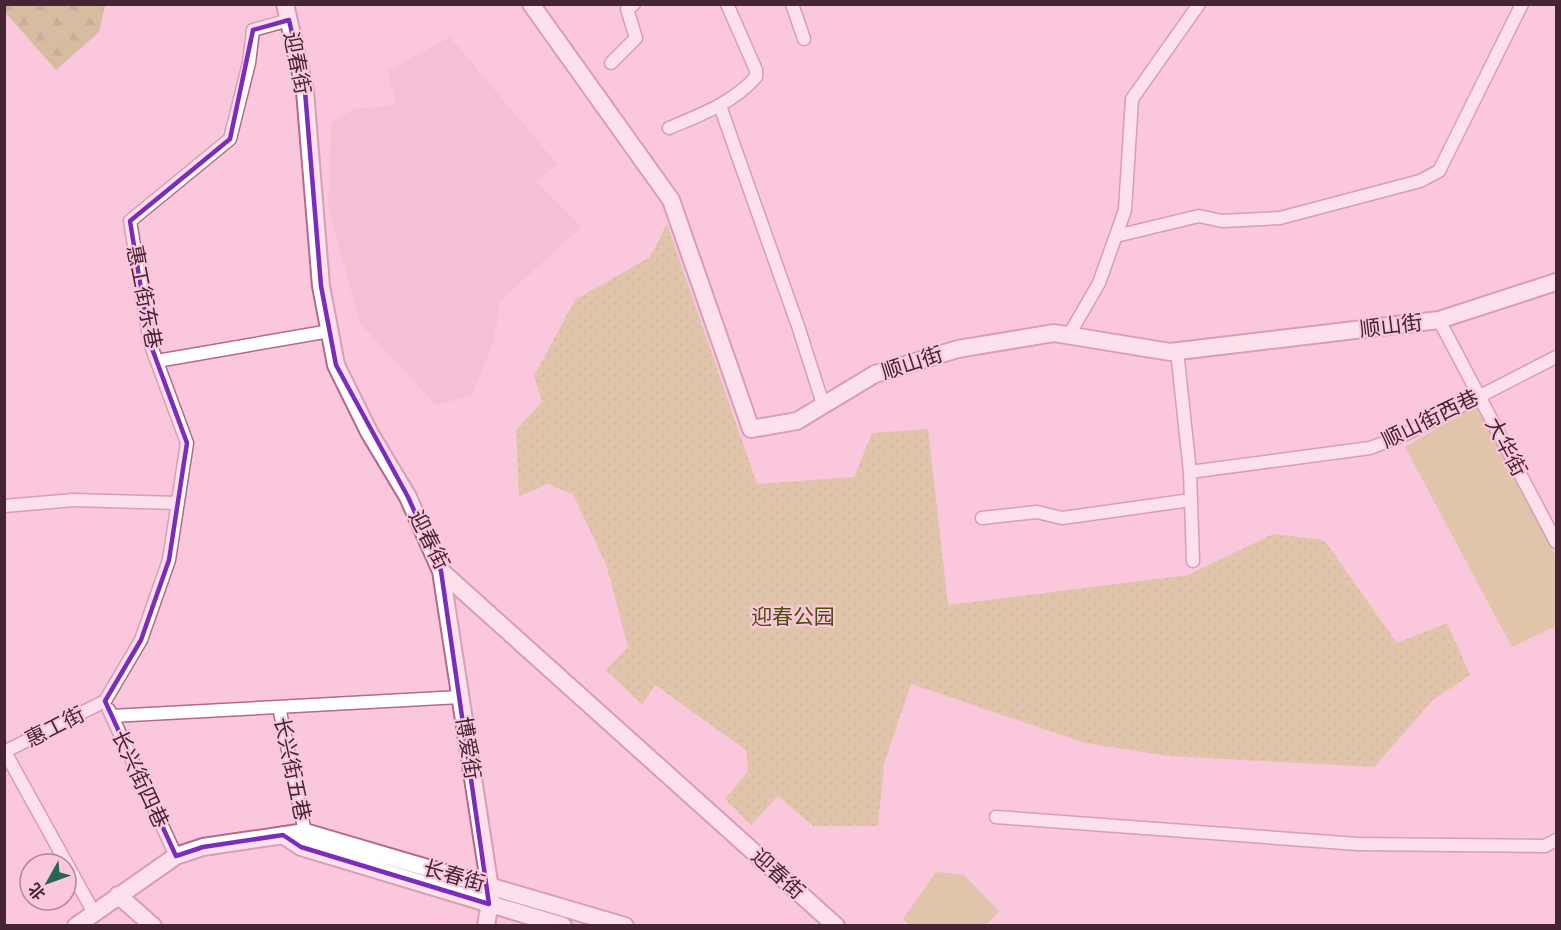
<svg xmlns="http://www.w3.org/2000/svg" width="1561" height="930" font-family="'Fira Sans','Noto Sans SC',sans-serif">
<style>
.built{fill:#eeb8cf}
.green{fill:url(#green-dots)}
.forest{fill:url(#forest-firs)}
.pitch{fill:#c0c46f}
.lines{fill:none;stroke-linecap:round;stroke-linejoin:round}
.street-casing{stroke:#b5688c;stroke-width:15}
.secondary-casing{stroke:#b5688c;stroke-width:20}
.street{stroke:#fff;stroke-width:12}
.secondary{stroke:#fff;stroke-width:16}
.marked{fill:none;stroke:#7b2cbf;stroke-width:4.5;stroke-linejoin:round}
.labels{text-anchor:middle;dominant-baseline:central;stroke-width:4.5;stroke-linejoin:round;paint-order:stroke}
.street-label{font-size:21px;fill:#452433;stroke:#fac7dd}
.park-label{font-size:21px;fill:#4d4f09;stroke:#fac7dd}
</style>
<defs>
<pattern id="green-dots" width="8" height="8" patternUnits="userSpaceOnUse" patternTransform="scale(1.5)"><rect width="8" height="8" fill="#c0c46f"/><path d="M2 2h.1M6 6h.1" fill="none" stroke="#a6a861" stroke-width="1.8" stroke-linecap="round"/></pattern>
<pattern id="forest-firs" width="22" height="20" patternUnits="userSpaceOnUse" patternTransform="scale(1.5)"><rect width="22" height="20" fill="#acb057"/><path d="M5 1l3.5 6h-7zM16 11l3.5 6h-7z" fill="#8e8f49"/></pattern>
</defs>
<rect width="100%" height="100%" fill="#fac7dd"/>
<path class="built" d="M 450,37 L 557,164 L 536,181 L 581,227 L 500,301 L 494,341 L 471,396 L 436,405 L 360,323 L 328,207 L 331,123 L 353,109 L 396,105 L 388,71 Z"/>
<path class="green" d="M 667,224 L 757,484 L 854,477 L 872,433 L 928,429 L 948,605 L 1188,575 L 1273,534 L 1324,540 L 1397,643 L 1447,623 L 1470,675 L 1433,700 L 1374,767 L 1168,756 L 1085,743 L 911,684 L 884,764 L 878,826 L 813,826 L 778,796 L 751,825 L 725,799 L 748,771 L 746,750 L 655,685 L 642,705 L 606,670 L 628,647 L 607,567 L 573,494 L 547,484 L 519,497 L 516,430 L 542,402 L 534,376 L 575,300 L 650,257 Z"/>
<path class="forest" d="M 4,5 L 5,4 L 105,5 L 99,32 L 56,70 L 5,12 Z"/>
<path class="pitch" d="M 1479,404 L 1556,557 L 1556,626 L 1512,647 L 1405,447 Z
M 936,872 L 964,875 L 999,911 L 986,925 L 910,925 L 903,919 Z"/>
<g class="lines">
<g class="street-casing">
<path id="street" d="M 792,4 L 804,39
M 611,63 L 636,38 L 627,9 L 634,4
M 720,106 L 798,326 L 823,404
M 669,128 C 700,115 733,103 756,77 L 756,70 L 727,4
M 1116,236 L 1199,216 L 1222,221 L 1280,218 L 1420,181 L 1439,171 L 1522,4
M 1439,320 L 1556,542
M 1069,335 L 1099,283 L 1125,210 L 1132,99 L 1199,4
M 1177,351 L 1190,472 L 1193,561
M 157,361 L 330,331
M 1190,472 L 1370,448 L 1404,435 L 1556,357
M 4,506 L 74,500 L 176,503
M 982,518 L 1037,512 L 1062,518 L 1191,500
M 105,701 L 141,640 L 169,560 L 187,443 L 150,343 L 130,221 L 230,139 L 249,63 L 253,30 L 289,20
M 279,707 L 305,832
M 109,710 L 176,856
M 112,716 L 460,697
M 4,752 L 105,701
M 5,752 L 94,913
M 996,817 L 1358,844 L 1545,846 L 1556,840"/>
</g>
<g class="secondary-casing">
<path id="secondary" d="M 285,4 L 305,91 L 321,286 L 336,365 L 369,432 L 408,497 L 441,571 L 836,926
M 531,4 L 671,200 L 751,429 L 797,421 L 875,374 L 958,349 L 1054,333 L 1170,352 L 1439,320 L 1556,282
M 441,571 L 491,895 L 486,926
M 283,835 L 301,847 L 563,926
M 118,895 L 153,926
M 76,926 L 176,856 L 203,847 L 305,832 L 625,926"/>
</g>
<use href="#street" class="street"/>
<use href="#secondary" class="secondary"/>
</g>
<path d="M0 0H1561V930H0ZM 289,20 L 305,91 L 321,286 L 336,365 L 408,497 L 441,571 L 489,904 L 301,847 L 283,835 L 203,847 L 176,856 L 105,701 L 141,640 L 169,560 L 187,443 L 150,343 L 130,221 L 230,139 L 253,30 Z" fill="#fac7dd" fill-opacity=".55" fill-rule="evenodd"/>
<path class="marked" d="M 289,20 L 305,91 L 321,286 L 336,365 L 408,497 L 441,571 L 489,904 L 301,847 L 283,835 L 203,847 L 176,856 L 105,701 L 141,640 L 169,560 L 187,443 L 150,343 L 130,221 L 230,139 L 253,30 Z"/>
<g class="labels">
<g class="street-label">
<text transform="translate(297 63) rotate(79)">迎春街</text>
<text transform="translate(144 297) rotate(79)">惠工街东巷</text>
<text transform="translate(1391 326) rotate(-7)">顺山街</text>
<text transform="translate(912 363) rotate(-18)">顺山街</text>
<text transform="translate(1430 419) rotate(-26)">顺山街西巷</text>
<text transform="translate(1506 447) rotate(62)">大华街</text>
<text transform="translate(429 540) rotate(63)">迎春街</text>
<text transform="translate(55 727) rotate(-27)">惠工街</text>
<text transform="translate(468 748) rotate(81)">博爱街</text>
<text transform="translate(292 769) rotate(78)">长兴街五巷</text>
<text transform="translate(140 779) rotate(65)">长兴街四巷</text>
<text transform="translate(778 874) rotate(42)">迎春街</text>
<text transform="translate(454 876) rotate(16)">长春街</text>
</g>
<g class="park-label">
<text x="793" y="617">迎春公园</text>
</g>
</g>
<rect width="1561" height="930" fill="none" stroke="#452433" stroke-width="12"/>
<g transform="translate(48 882) rotate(230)"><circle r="28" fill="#fac7dd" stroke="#b28699" stroke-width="1.5"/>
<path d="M0-4.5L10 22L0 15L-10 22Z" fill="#266553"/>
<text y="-9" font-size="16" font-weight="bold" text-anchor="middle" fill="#452433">北</text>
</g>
</svg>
